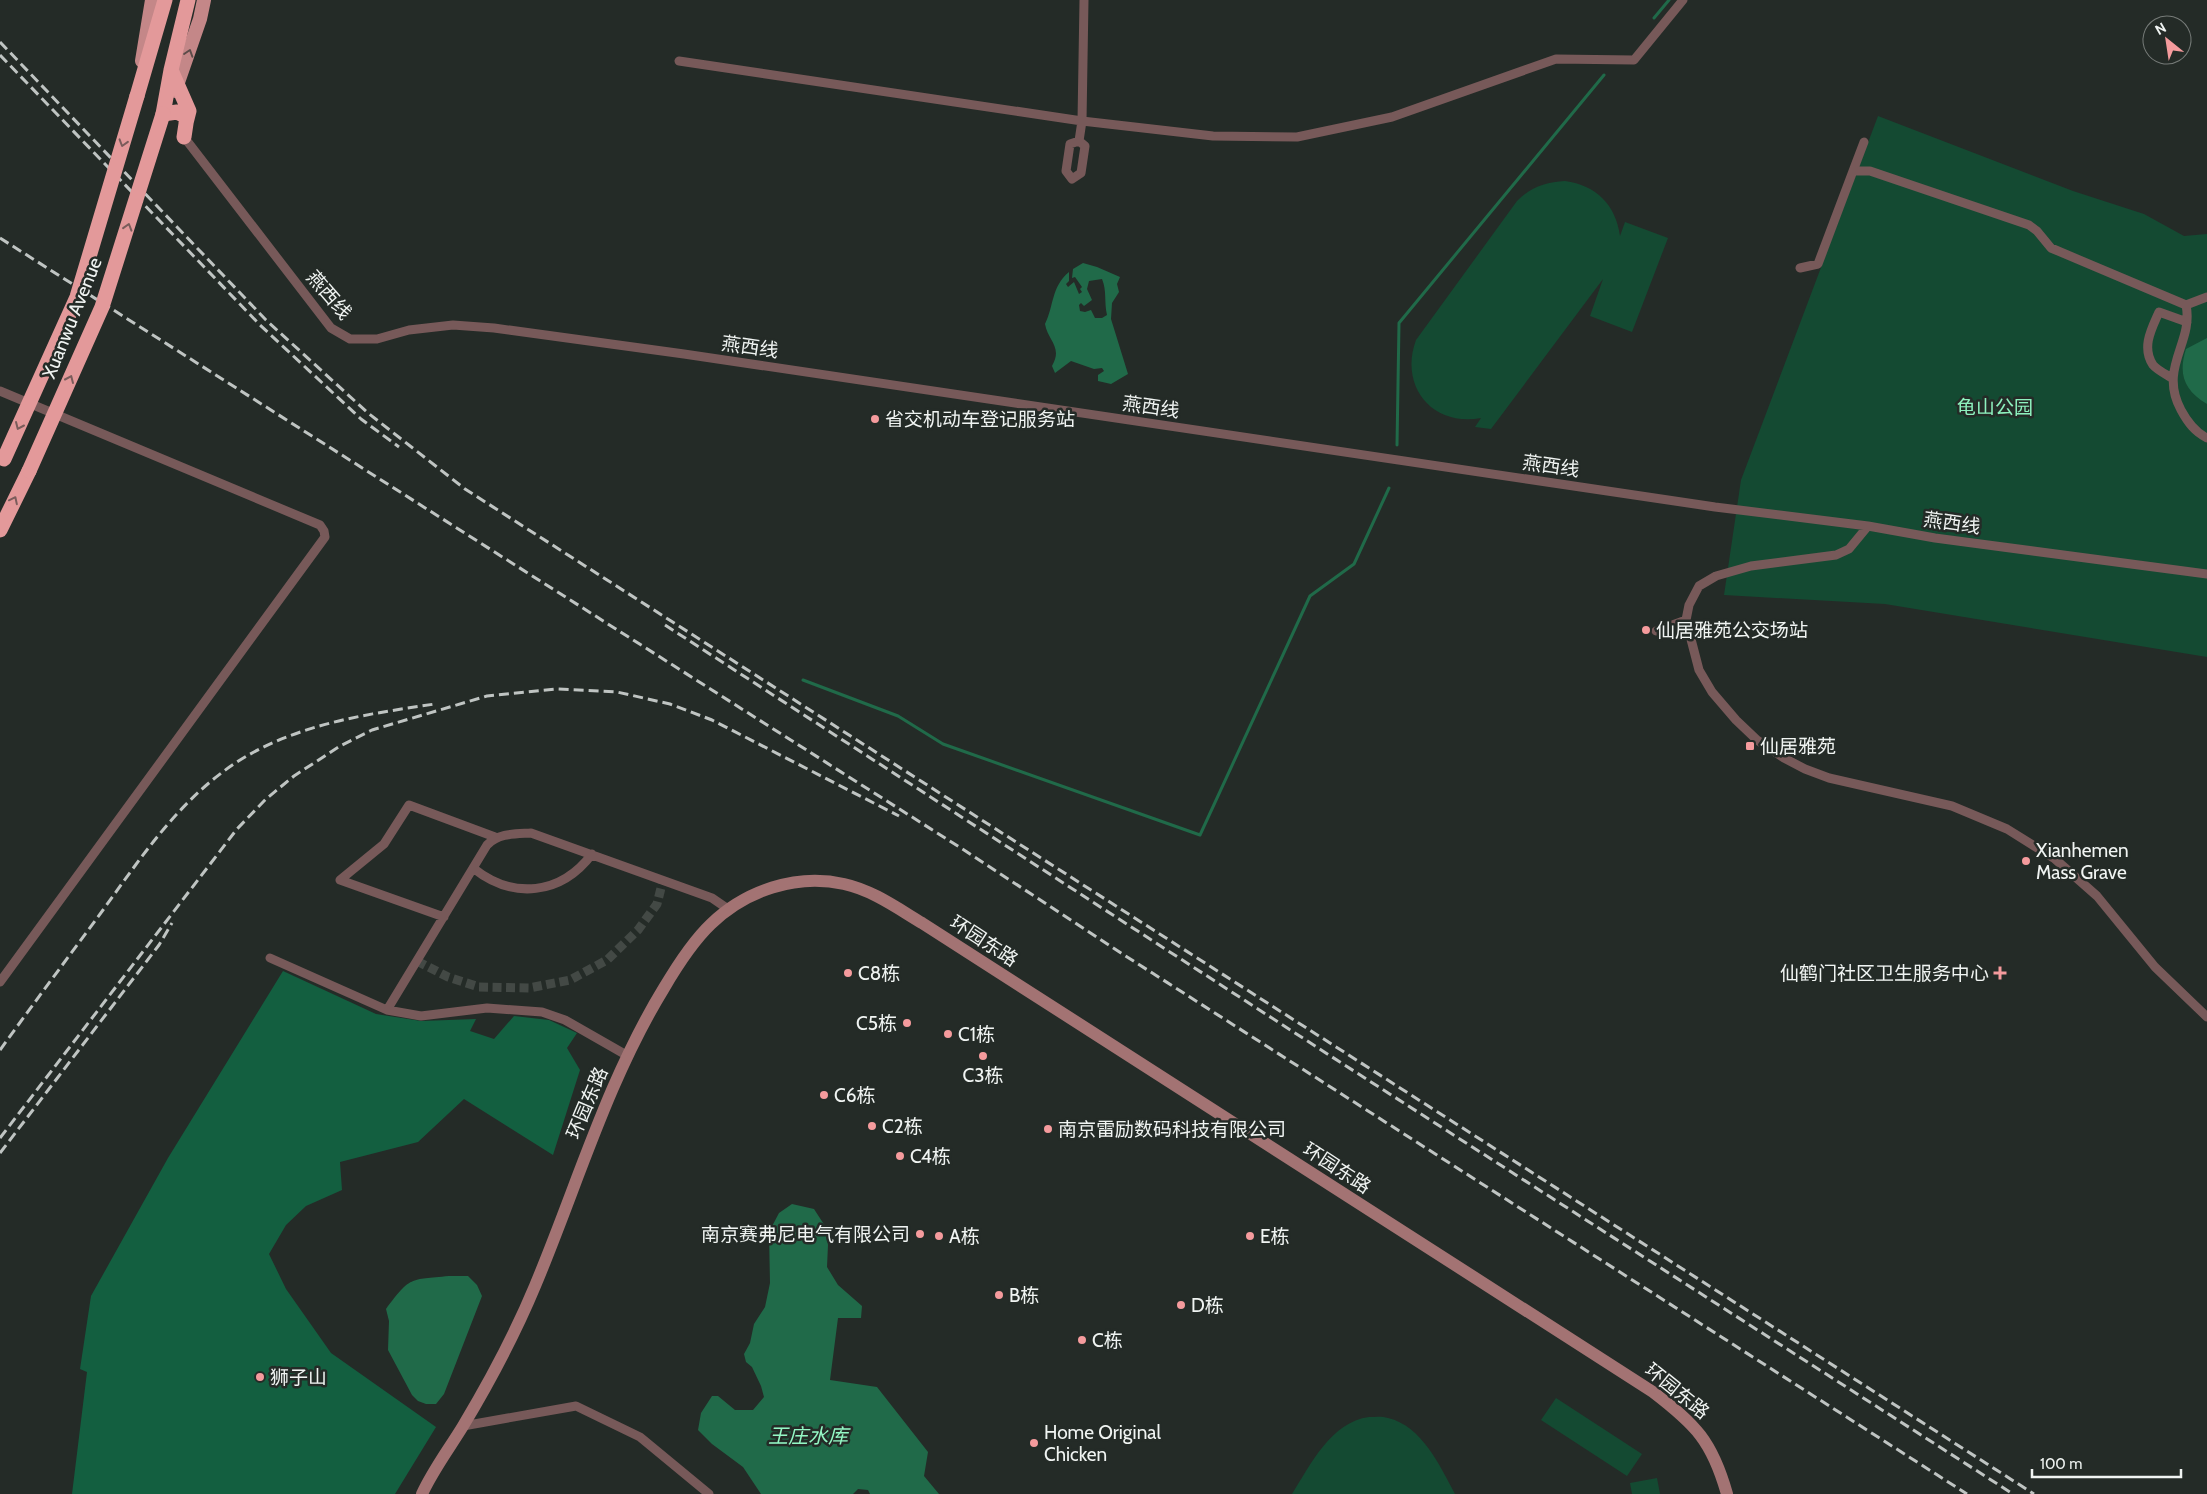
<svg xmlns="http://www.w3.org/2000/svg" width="2207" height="1494" font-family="Cabin,'Noto Sans SC',sans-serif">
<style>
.green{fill:#144a32}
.forest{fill:#135f40}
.water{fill:#206a49;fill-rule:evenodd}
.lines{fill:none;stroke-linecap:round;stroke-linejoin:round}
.stream{stroke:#206a49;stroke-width:3}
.street-tunnel{stroke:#434945;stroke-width:9;stroke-dasharray:9 4.5;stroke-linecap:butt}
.street{stroke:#775959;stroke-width:9}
.secondary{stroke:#a37373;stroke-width:12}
.primary{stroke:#c48788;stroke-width:14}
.highway{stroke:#e3999a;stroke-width:15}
.rail{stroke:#bfc4c2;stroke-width:3;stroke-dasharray:10 5;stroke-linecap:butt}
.highway-bridge{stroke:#e3999a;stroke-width:15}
.oneway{stroke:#5c4b49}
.oneway2{stroke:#7a5c5b}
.poi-dot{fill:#f59b9d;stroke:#242b27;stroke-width:2}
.labels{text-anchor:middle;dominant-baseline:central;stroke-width:5;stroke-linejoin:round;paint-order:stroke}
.street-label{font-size:19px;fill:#f0f4f2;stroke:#242b27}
.park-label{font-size:19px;fill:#8df1be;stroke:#242b27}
.poi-label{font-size:19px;fill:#f0f4f2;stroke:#242b27;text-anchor:start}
.water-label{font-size:20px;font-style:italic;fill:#94f8c5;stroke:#242b27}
</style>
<rect width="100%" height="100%" fill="#242b27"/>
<path class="green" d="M 1878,116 L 2073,191 L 2144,214 L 2184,236 L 2207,234 L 2207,657 L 1885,604 L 1724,595 L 1741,480 Z
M 1565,181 C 1596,185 1616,205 1620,236 L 1625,222 L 1668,238 L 1632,332 L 1590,316 L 1603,279 L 1491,429 L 1475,427 L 1481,418 C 1432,427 1399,386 1416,340 L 1517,201 C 1531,187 1546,182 1565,181 Z
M 1556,1398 L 1642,1454 L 1627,1476 L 1541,1420 Z
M 1369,1417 C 1375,1417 1382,1416 1388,1418 C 1422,1426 1440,1466 1455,1494 L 1292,1494 C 1311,1464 1331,1422 1369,1417 Z
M 1657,1478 L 1660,1494 L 1632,1494 L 1630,1483 Z"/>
<path class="forest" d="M 283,971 L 376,1014 L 421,1021 L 476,1019 L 470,1031 L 494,1039 L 514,1016 L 549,1020 L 577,1033 L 567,1048 L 580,1070 L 553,1155 L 464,1099 L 418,1142 L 340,1162 L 342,1190 L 306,1206 L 286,1225 L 269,1254 L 286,1289 L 331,1353 L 436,1427 L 395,1494 L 72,1494 L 87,1372 L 80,1369 L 91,1296 L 168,1158 Z"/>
<path class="water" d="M 1083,263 L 1097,267 L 1120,277 L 1117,284 L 1119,292 L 1112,303 L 1111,319 L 1128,374 L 1111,384 L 1098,381 L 1098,375 L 1104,371 L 1102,368 L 1094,369 L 1071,361 L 1055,373 L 1052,366 C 1063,347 1048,341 1045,324 C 1054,306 1051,287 1069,272 L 1069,281 L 1066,284 L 1068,287 L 1074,282 L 1079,294 L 1082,292 L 1080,289 L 1082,287 L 1075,277 L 1072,278 L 1073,269 ZM 1102,279 C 1107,291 1104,302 1107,315 L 1102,318 L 1095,318 L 1091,310 L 1085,312 L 1080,311 L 1079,305 L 1081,303 L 1084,306 L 1092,300 L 1087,289 L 1089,281 Z
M 2207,338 L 2207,404 C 2184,390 2178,374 2186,349 Z
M 792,1204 L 814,1209 L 825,1226 L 828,1245 L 827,1267 L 838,1285 L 862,1306 L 861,1318 L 838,1318 L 830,1380 L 877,1387 L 928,1452 L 924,1476 L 939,1494 L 870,1494 L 868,1490 L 858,1489 L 853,1494 L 761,1494 L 743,1467 L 712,1444 L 698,1430 L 701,1413 L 712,1396 L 718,1396 L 735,1410 L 753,1410 L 764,1397 L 761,1386 L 752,1367 L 746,1362 L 744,1354 L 750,1343 L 754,1324 L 765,1307 L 770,1283 L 769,1232 L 779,1213 Z
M 449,1276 L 468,1276 L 477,1285 L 482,1296 L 444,1394 L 436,1404 L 426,1404 L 418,1401 L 412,1395 L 388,1350 L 389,1321 L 386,1309 C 411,1276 409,1280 449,1276 Z"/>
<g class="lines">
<path class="stream" d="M 1654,18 L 1669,0
M 1397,445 L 1399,323 L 1604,75
M 803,680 L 898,716 L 943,744 L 1200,835 L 1310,596 L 1354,564 L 1389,488"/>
<path class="street-tunnel" d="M 417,961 L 448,977 L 479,987 L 529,988 L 570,980 L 607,960 L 638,930 L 657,904 L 663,880"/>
<path class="street" d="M 1084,0 L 1082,121 L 1213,136 L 1297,137 L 1392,117 L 1556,59 L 1634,60 L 1683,0
M 679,61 L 1082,121 L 1079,141 L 1070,144 L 1066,171 L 1072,179 L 1081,173 L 1085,146 L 1079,141
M 184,137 L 331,328 L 350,339 L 377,339 L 409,330 L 453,325 L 494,328 L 684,354 L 1715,507 L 1868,526 L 1935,538 L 2207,574
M 1853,171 L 1864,142
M 1800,268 L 1818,264 L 1853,171 L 1870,171 L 2029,225 L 2037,231 L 2051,248 L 2186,305 L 2207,297
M 2186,305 C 2194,343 2158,367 2181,410 C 2188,423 2195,432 2207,438
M 2172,378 C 2167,375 2157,370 2153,365 C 2141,347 2152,328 2159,312 L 2187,322
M 0,391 L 320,525 L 324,531 L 325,537 L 0,982
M 1868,526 L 1849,549 L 1836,555 L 1751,566 L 1716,576 L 1699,586 L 1689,605 L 1686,620 L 1699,670 L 1712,692 L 1736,720 L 1757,740 L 1784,758 L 1805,769 L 1829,778 L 1952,806 L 2007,829 L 2055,859 L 2097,896 L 2155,967 L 2207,1017
M 1656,631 L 1686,620
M 473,868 C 513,900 561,895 592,854
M 444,917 L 340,880 L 384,844 L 409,805 L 495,837
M 270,958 L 387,1010 L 487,845 C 499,833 515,834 531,833 L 712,898 L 728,909
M 387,1010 L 421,1016 L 487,1008 L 542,1012 L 565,1020 L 628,1056
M 463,1426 L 576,1406 L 640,1437 L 709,1494"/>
<path class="secondary" d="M 422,1494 C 433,1470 449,1449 463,1426 C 490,1381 515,1334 535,1286 C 577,1186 607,1081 664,988 C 677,966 692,942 711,924 C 745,891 796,873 844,884 C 872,890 897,908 922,923 L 1653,1392 C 1696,1425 1712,1441 1727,1494"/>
<path class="primary" d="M 142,61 L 152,0
M 175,91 L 200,19 L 204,0"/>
<path class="highway" d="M 171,70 L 189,111 L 186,123
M 137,96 L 165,0
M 184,137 L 187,117 L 177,112 L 163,114 L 171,70 L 188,0
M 0,530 L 29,471"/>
<path class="rail" d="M 0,42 L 266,320 L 368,413 L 465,489 L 2034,1494
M 0,55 L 260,325 L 361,419 L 399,447
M 0,238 L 964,850 L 1121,953 L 1967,1494
M 665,625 L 1329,1055 L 2013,1494
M 0,1050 C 34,1003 69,956 103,910 C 142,856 180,799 237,762 C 296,724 367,714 435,704
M 0,1138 L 237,829 L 266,799 L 294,776 L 340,746 L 372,730 L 487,696 L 557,689 L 617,692 L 670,704 L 712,720 L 899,816
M 0,1153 L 159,945 L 172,923"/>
<path class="highway-bridge" d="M 4,459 L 77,297 L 137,96
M 29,471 L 102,307 L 163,114"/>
</g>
<defs><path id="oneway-chevron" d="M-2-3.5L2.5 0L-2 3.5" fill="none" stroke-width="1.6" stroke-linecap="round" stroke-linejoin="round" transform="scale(1.25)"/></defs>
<use class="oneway" href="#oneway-chevron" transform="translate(189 53) rotate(-72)"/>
<g class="oneway2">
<use href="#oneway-chevron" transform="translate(123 143) rotate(107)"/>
<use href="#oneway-chevron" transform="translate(128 227) rotate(-73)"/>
<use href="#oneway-chevron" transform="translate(70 379) rotate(-66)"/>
<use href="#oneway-chevron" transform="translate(19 426) rotate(114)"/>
<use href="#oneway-chevron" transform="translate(14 500) rotate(-64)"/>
</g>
<g class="poi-dot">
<circle cx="875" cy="419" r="5"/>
<circle cx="1646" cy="630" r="5"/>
<rect x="1745" y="741" width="10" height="10" rx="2.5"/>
<circle cx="2026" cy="861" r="5"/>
<circle cx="848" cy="973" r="5"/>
<path d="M1997.5 965.5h5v5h5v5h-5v5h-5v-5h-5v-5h5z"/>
<circle cx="907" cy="1023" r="5"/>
<circle cx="948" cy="1034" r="5"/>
<circle cx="983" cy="1056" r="5"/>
<circle cx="824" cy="1095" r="5"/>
<circle cx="872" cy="1126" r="5"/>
<circle cx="1048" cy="1129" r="5"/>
<circle cx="900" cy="1156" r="5"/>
<circle cx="920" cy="1234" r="5"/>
<circle cx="939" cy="1236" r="5"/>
<circle cx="1250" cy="1236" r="5"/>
<circle cx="999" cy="1295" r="5"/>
<circle cx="1181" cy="1305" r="5"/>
<circle cx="1082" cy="1340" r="5"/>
<circle cx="260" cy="1377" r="5"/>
<circle cx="1034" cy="1443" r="5"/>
</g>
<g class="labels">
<g class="street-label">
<text transform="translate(329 295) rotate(49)">燕西线</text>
<text transform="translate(72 318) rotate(-68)">Xuanwu Avenue</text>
<text transform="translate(750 347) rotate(8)">燕西线</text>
<text transform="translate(1151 407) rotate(8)">燕西线</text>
<text transform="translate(1551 466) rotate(8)">燕西线</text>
<text transform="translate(1952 523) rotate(8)">燕西线</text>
<text transform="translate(984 941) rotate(33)">环园东路</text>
<text transform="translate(587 1103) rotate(-67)">环园东路</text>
<text transform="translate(1337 1168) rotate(33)">环园东路</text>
<text transform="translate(1677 1391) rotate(39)">环园东路</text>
</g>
<g class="park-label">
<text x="1995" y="407">龟山公园</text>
</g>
<g class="poi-label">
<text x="885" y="419">省交机动车登记服务站</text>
<text x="1656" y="630">仙居雅苑公交场站</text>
<text x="1760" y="746">仙居雅苑</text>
<text x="2036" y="850">Xianhemen<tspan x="2036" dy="22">Mass Grave</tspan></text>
<text x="858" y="973">C8栋</text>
<text x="1989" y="973" text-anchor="end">仙鹤门社区卫生服务中心</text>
<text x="897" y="1023" text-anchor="end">C5栋</text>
<text x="958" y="1034">C1栋</text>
<text x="983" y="1075" text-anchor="middle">C3栋</text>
<text x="834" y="1095">C6栋</text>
<text x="882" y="1126">C2栋</text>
<text x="1058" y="1129">南京雷励数码科技有限公司</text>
<text x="910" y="1156">C4栋</text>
<text x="910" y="1234" text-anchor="end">南京赛弗尼电气有限公司</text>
<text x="949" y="1236">A栋</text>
<text x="1260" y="1236">E栋</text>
<text x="1009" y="1295">B栋</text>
<text x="1191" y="1305">D栋</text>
<text x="1092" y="1340">C栋</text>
<text x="270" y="1377">狮子山</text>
<text x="1044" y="1432">Home Original<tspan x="1044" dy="22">Chicken</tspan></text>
</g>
<g class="water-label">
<text x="808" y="1436">王庄水库</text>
</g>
</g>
<g transform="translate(2167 40) rotate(330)"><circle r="24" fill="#242b27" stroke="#767b78"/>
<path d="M0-4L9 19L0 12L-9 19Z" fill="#f59b9d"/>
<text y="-8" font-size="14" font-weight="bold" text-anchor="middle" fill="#f0f4f2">N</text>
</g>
<path d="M2032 1469v8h149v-8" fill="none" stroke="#f0f4f2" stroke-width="2.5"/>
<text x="2040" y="1469" font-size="15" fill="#f0f4f2" stroke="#242b27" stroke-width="4" paint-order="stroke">100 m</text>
</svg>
